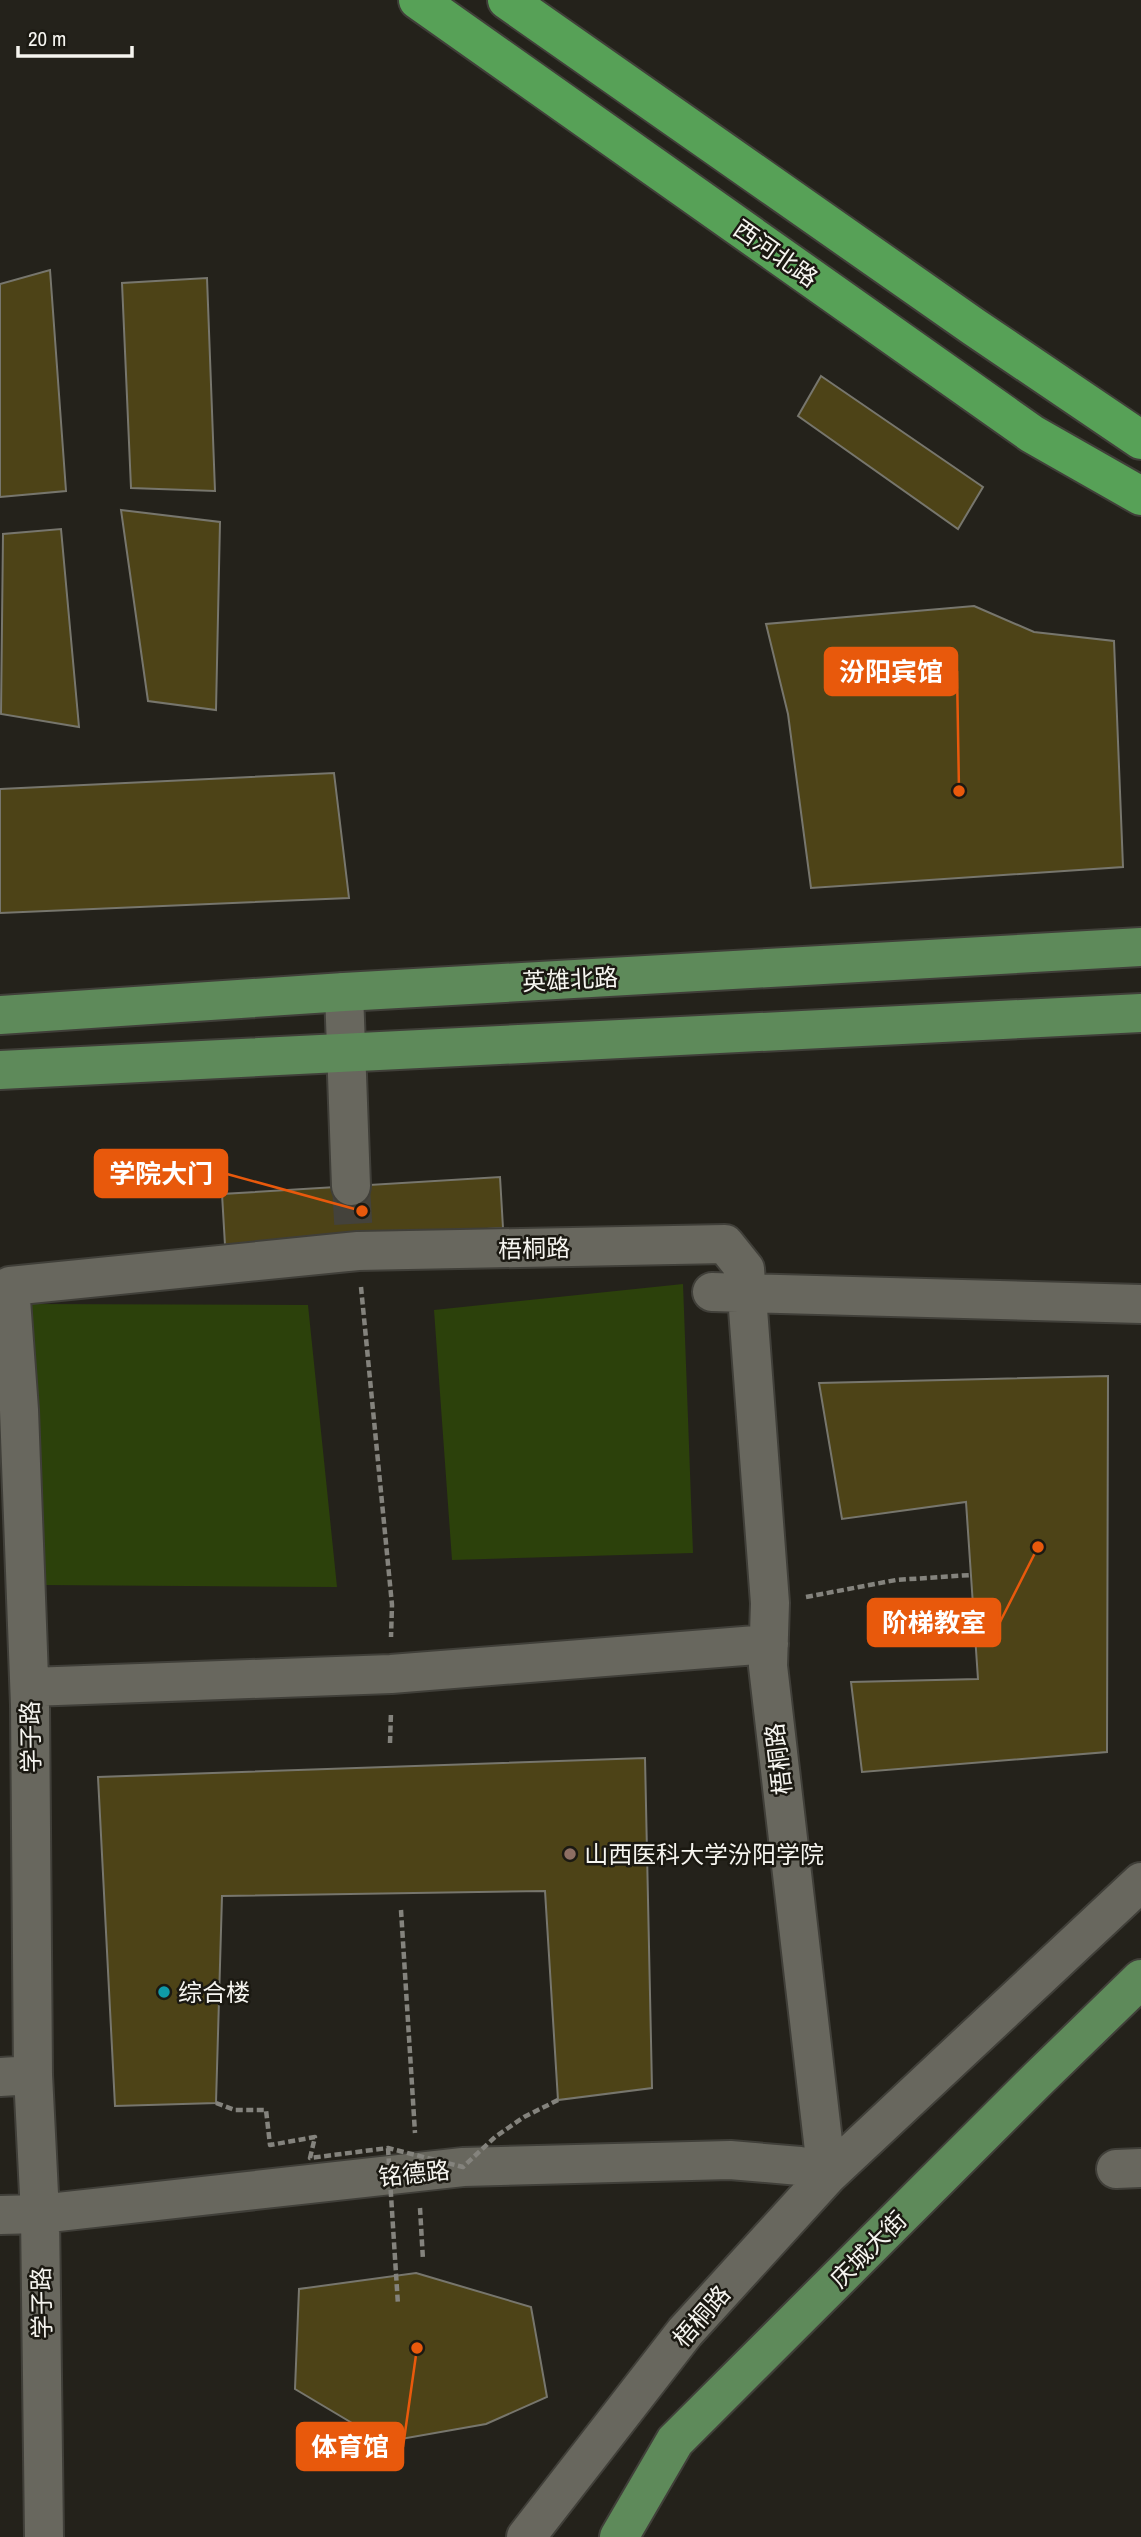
<svg xmlns="http://www.w3.org/2000/svg" width="1141" height="2537" font-family="'Archivo Narrow','Noto Sans SC',sans-serif">
<style>
.green{fill:#2c410b}
.building{fill:#4d4317;stroke:#77766d;stroke-width:2}
.lines{fill:none;stroke-linecap:round;stroke-linejoin:round}
.minor-tunnel{stroke:#44423b;stroke-width:38;stroke-dasharray:38 19;stroke-linecap:butt}
.minor-casing{stroke:#403f39;stroke-width:42}
.major-casing{stroke:#403f39;stroke-width:42}
.highway-casing{stroke:#403f39;stroke-width:42}
.path{stroke:#84837d;stroke-width:4.5;stroke-dasharray:7 3.5;stroke-linecap:butt}
.minor{stroke:#68675e;stroke-width:38}
.major{stroke:#5e8a5a;stroke-width:38}
.highway{stroke:#57a157;stroke-width:38}
.path-bridge{stroke:#84837d;stroke-width:4.5;stroke-dasharray:7 3.5;stroke-linecap:butt}
.education-dot{fill:#8d6e63;stroke:#1b1912;stroke-width:2.5}
.culture-dot{fill:#0f9aa8;stroke:#1b1912;stroke-width:2.5}
.labels{text-anchor:middle;dominant-baseline:central;stroke-width:5;stroke-linejoin:round;paint-order:stroke}
.street-label{font-size:24px;fill:#f6f5f0;stroke:#1b1912}
.poi-label{font-size:24px;fill:#f6f5f0;stroke:#1b1912;text-anchor:start}
.leader{fill:none;stroke:#e8590c;stroke-width:2.5}
.callout-dot{fill:#e8590c;stroke:#1b1912;stroke-width:2.5}
.callout{fill:#e8590c;stroke:#e8590c;stroke-width:2.5}
.callout-label{font-size:26px;text-anchor:middle;font-weight:bold;fill:#fff}
</style>
<rect width="100%" height="100%" fill="#24221b"/>
<path class="green" d="M 683,1284 L 693,1553 L 452,1560 L 434,1310 Z
M 28,1304 L 308,1305 L 337,1587 L 42,1585 Z"/>
<path class="building" d="M 50,270 L 66,491 L 0,497 L 0,284 Z
M 207,278 L 215,491 L 131,488 L 122,283 Z
M 821,376 L 983,487 L 958,529 L 798,416 Z
M 121,510 L 220,522 L 216,710 L 148,701 Z
M 61,529 L 79,727 L 1,714 L 3,534 Z
M 974,606 L 1034,632 L 1114,641 L 1123,867 L 811,888 L 788,714 L 766,624 Z
M 334,773 L 349,898 L 0,913 L 0,789 Z
M 500,1177 L 503,1228 L 225,1245 L 222,1194 Z
M 1108,1376 L 1107,1752 L 862,1772 L 851,1682 L 978,1679 L 966,1502 L 842,1519 L 819,1383 Z
M 645,1758 L 652,2088 L 558,2100 L 545,1891 L 222,1896 L 216,2103 L 115,2106 L 98,1777 Z
M 416,2273 L 531,2307 L 547,2397 L 486,2424 L 384,2442 L 295,2389 L 299,2289 Z"/>
<g class="lines">
<path class="minor-tunnel" d="M 351,1186 L 354,1237 L 358,1251"/>
<g class="minor-casing">
<path id="minor" d="M 344,992 L 351,1186
M 712,1292 L 1141,1304
M 30,1687 L 391,1674 L 769,1644
M 0,2077 L 33,2075
M 1116,2169 L 1141,2168
M 0,2215 L 40,2214 L 463,2167 L 730,2160 L 800,2166 L 827,2176 L 1141,1882
M 44,2537 L 40,2214 L 33,2075 L 30,1705 L 19,1410 L 10,1286 L 358,1251 L 725,1244 L 745,1269 L 770,1603 L 768,1666 L 827,2176 L 685,2332 L 526,2537"/>
</g>
<g class="major-casing">
<path id="major" d="M 0,1015 L 344,992 L 1141,947
M 0,1070 L 1141,1013
M 619,2537 L 675,2441 L 1038,2079 L 1141,1979"/>
</g>
<g class="highway-casing">
<path id="highway" d="M 418,0 L 1032,434 L 1141,496
M 507,0 L 974,327 L 1141,440"/>
</g>
<path class="path" d="M 361,1287 L 392,1605 L 391,1637
M 806,1597 L 896,1580 L 971,1575
M 390,1743 L 391,1712
M 401,1910 L 415,2133
M 420,2208 L 423,2260"/>
<use href="#minor" class="minor"/>
<use href="#major" class="major"/>
<use href="#highway" class="highway"/>
<path class="path-bridge" d="M 216,2103 L 235,2110 L 266,2110 L 270,2145 L 315,2137 L 310,2158 L 388,2148 L 463,2167 L 495,2137 L 524,2117 L 558,2100
M 388,2148 L 398,2305"/>
</g>
<circle class="education-dot" cx="570" cy="1854" r="7"/>
<circle class="culture-dot" cx="164" cy="1992" r="7"/>
<g class="labels">
<g class="street-label">
<text transform="translate(776 253) rotate(35)">西河北路</text>
<text transform="translate(570 979) rotate(-3)">英雄北路</text>
<text transform="translate(534 1248) rotate(-1)">梧桐路</text>
<text transform="translate(30 1737) rotate(-91)">学子路</text>
<text transform="translate(778 1759) rotate(-97)">梧桐路</text>
<text transform="translate(414 2173) rotate(-6)">铭德路</text>
<text transform="translate(868 2249) rotate(-45)">庆城大街</text>
<text transform="translate(41 2303) rotate(-91)">学子路</text>
<text transform="translate(701 2316) rotate(-49)">梧桐路</text>
</g>
<g class="poi-label">
<text x="584" y="1854">山西医科大学汾阳学院</text>
<text x="178" y="1992">综合楼</text>
</g>
</g>
<path class="leader" d="M959 791L957 671M362 1211L227 1174M1038 1547L1000 1622M417 2348L403 2447"/>
<g class="callout-dot">
<circle cx="959" cy="791" r="7"/>
<circle cx="362" cy="1211" r="7"/>
<circle cx="1038" cy="1547" r="7"/>
<circle cx="417" cy="2348" r="7"/>
</g>
<g class="callout">
<rect x="825" y="648" width="132" height="47" rx="7"/>
<rect x="95" y="1150" width="132" height="47" rx="7"/>
<rect x="868" y="1599" width="132" height="47" rx="7"/>
<rect x="297" y="2423" width="106" height="47" rx="7"/>
</g>
<g class="callout-label">
<text x="891" y="681">汾阳宾馆</text>
<text x="161" y="1183">学院大门</text>
<text x="934" y="1632">阶梯教室</text>
<text x="350" y="2456">体育馆</text>
</g>
<path d="M18 46v10h114v-10" fill="none" stroke="#f6f5f0" stroke-width="3.5"/>
<text x="28" y="46" font-size="21" fill="#f6f5f0" stroke="#1b1912" stroke-width="5" paint-order="stroke">20 m</text>
</svg>
